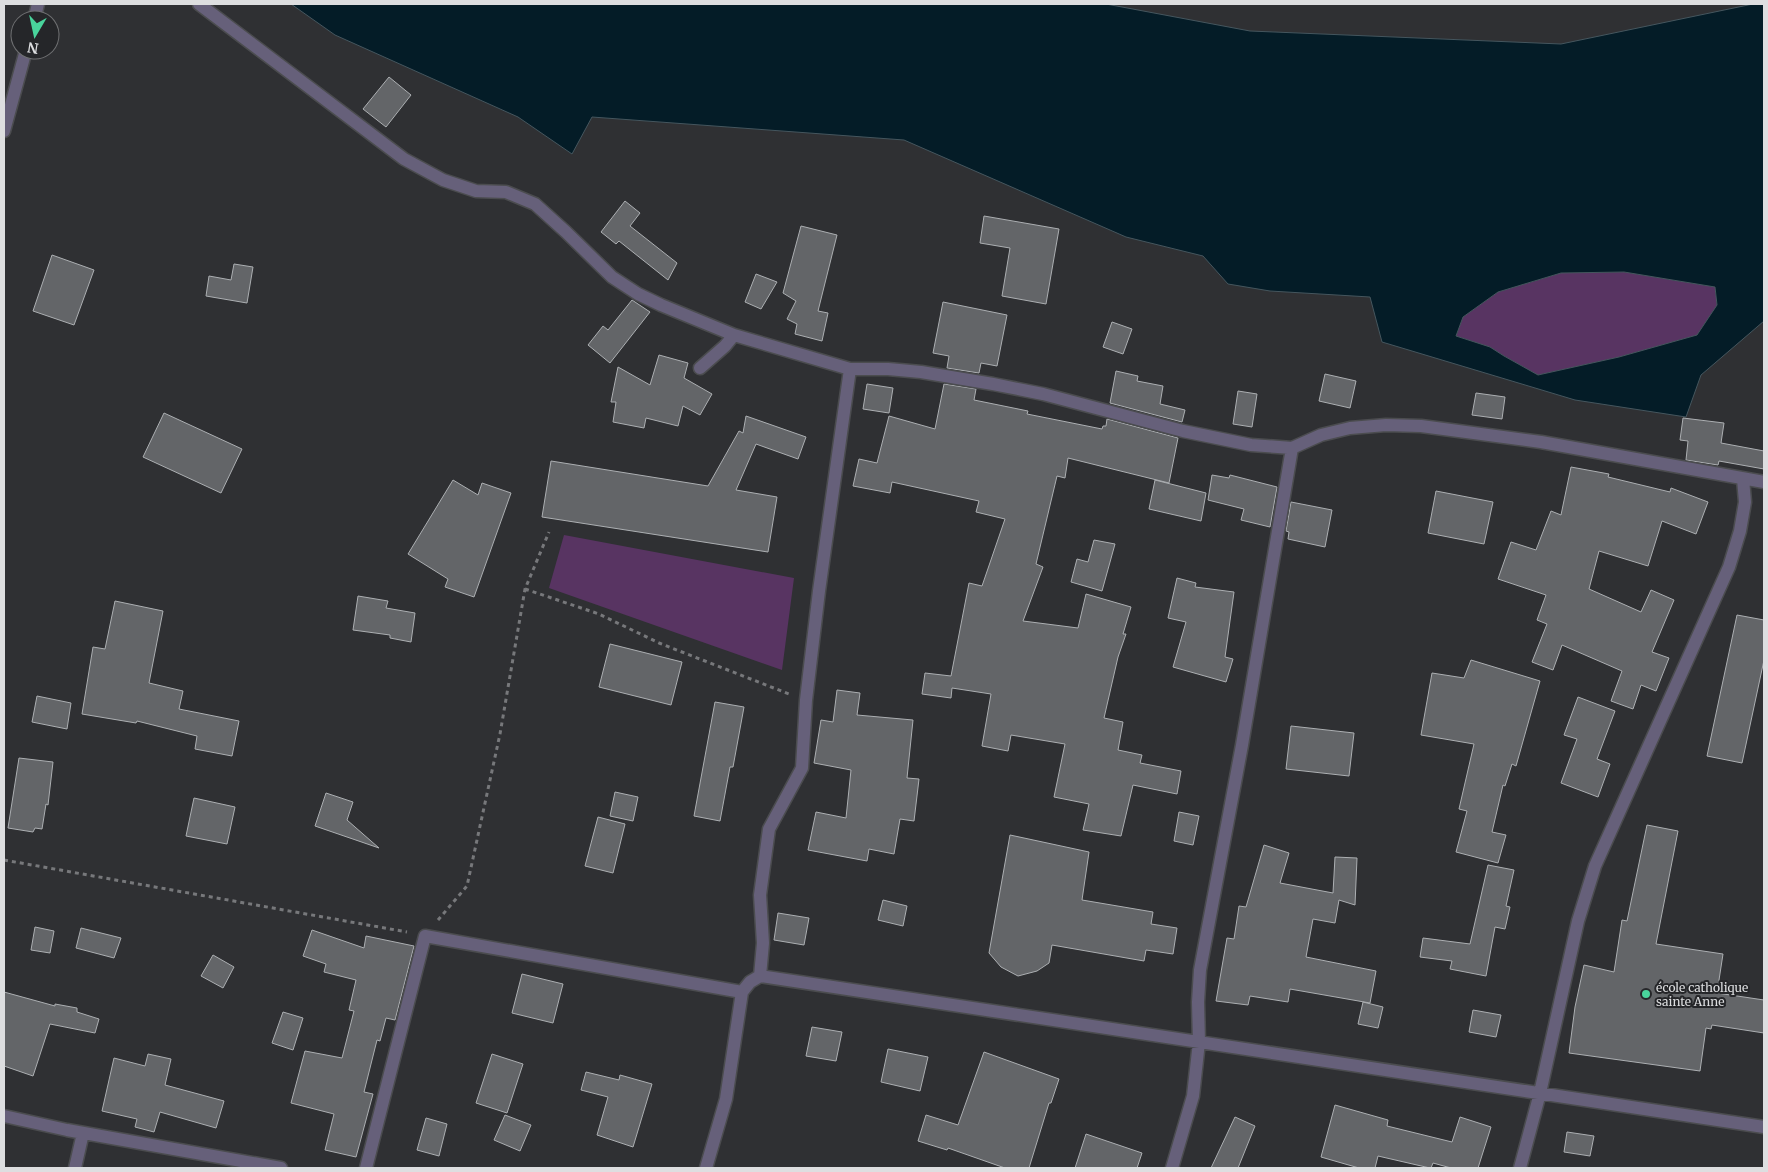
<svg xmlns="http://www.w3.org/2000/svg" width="1768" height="1172" font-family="Merriweather,serif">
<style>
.green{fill:#583462}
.water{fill:#041c27;stroke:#45565e;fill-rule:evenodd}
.building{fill:#636568;stroke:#acafb2}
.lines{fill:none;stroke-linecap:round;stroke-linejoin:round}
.street-casing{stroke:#4b4c4f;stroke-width:15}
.path{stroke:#77787b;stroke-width:3;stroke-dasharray:4 4;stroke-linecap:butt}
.street{stroke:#66607a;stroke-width:12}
.poi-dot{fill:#49d49c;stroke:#252629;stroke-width:2}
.labels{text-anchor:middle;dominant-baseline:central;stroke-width:4;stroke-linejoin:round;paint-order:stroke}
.poi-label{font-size:12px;fill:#dddee0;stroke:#252629;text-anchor:start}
</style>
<rect width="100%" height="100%" fill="#2f3033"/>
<path class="green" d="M 1624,272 L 1715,287 L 1717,305 L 1697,335 L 1619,357 L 1538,375 L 1504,356 L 1490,347 L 1456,336 L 1463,317 L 1498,292 L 1561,273 Z
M 564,535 L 794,578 L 782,670 L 549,588 Z"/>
<path class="water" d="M 291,4 L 1106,4 L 1250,31 L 1561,44 L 1753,4 L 1764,4 L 1764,321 L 1701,375 L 1686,417 L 1575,400 L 1382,342 L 1370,297 L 1270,291 L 1228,284 L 1203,256 L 1126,237 L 904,140 L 592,117 L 572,154 L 518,117 L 335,35 ZM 1624,272 L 1715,287 L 1717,305 L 1697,335 L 1619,357 L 1538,375 L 1504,356 L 1490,347 L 1456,336 L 1463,317 L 1498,292 L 1561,273 Z"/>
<path class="building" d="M 389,77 L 411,95 L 386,127 L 363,109 Z
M 625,201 L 640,213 L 630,226 L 677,263 L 668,280 L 619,241 L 616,244 L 601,232 Z
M 984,216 L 1059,229 L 1046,304 L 1002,296 L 1010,248 L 980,243 Z
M 801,226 L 837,235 L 818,311 L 828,313 L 822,341 L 795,334 L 797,324 L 787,319 L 796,301 L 783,293 Z
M 52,255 L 94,270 L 74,325 L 33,311 Z
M 234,264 L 253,267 L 247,303 L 206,296 L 209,276 L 231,280 Z
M 756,274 L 777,282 L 761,309 L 745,302 Z
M 632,300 L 650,312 L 610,363 L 588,345 L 603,326 L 608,330 Z
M 943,302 L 1007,315 L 997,366 L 981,363 L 979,373 L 947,368 L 949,356 L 933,353 Z
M 1112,322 L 1132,329 L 1123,354 L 1103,347 Z
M 659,355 L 688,363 L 684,378 L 712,394 L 700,415 L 683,406 L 678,426 L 646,418 L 644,428 L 613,422 L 616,402 L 611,402 L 618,367 L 650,385 Z
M 1116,371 L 1138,376 L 1137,381 L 1163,386 L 1160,404 L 1185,410 L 1182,422 L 1110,403 Z
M 1325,374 L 1356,381 L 1350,408 L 1319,401 Z
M 867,384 L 893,388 L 889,413 L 863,409 Z
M 944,384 L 976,389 L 974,400 L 1028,411 L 1027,414 L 1102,429 L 1103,426 L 1106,426 L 1107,419 L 1178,438 L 1169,483 L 1068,458 L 1065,478 L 1057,476 L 1036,564 L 1043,567 L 1023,621 L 1078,628 L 1086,594 L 1131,607 L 1123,634 L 1126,634 L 1118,657 L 1104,718 L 1123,722 L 1118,750 L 1142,755 L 1140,763 L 1181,771 L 1177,794 L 1133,785 L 1121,836 L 1083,830 L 1089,804 L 1054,797 L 1065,744 L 1011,735 L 1008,751 L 982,746 L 991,694 L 952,688 L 951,698 L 922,694 L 925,673 L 951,676 L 969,583 L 982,586 L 1005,519 L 976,512 L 979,501 L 892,482 L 890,493 L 853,486 L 859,459 L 877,463 L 889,416 L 935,429 Z
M 1238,391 L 1257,394 L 1252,427 L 1233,424 Z
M 1476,393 L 1505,397 L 1502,419 L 1472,415 Z
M 164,413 L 242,449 L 221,493 L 143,457 Z
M 746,416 L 806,437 L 798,459 L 756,444 L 736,490 L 777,497 L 768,552 L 542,517 L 551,461 L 708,486 L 739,431 L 743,433 Z
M 1683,418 L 1724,423 L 1721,443 L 1764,451 L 1764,469 L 1719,461 L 1718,465 L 1686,460 L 1688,441 L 1680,440 Z
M 1571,467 L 1609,474 L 1608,477 L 1670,492 L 1671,488 L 1708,502 L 1696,534 L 1662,521 L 1648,566 L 1599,551 L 1589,589 L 1641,612 L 1651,590 L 1674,600 L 1652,652 L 1669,658 L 1656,691 L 1641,685 L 1633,709 L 1611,701 L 1622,671 L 1562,645 L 1553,670 L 1532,662 L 1547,624 L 1537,620 L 1546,595 L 1498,579 L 1511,542 L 1536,550 L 1551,511 L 1561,515 Z
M 1212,475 L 1229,478 L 1230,475 L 1277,487 L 1270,527 L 1241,520 L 1244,509 L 1208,500 Z
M 453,480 L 478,495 L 482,483 L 511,493 L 474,597 L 445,587 L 448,579 L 408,554 Z
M 1155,480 L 1206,493 L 1201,521 L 1149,509 Z
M 1436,491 L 1493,502 L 1484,544 L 1428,533 Z
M 1291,502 L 1332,510 L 1325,547 L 1288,539 L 1289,532 L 1286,531 Z
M 1094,540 L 1115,544 L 1102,591 L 1071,582 L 1077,559 L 1088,562 Z
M 1177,578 L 1196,583 L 1195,587 L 1234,592 L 1225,657 L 1233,659 L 1226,682 L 1173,667 L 1186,622 L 1168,618 Z
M 358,596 L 388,601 L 386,608 L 415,613 L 411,642 L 390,638 L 390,635 L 353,630 Z
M 115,601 L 163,611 L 149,683 L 183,691 L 179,709 L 239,721 L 232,756 L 195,749 L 197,736 L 137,721 L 136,723 L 82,714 L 93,647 L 105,649 Z
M 1737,615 L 1764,620 L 1764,660 L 1742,763 L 1707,756 Z
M 610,644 L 682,662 L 671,705 L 599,687 Z
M 1471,660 L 1540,681 L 1516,766 L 1512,764 L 1505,786 L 1503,785 L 1492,832 L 1506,835 L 1498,863 L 1456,852 L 1467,811 L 1459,809 L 1474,744 L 1421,735 L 1432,673 L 1464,678 Z
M 837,690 L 860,693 L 857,715 L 913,720 L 907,778 L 919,779 L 914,821 L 900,819 L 894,854 L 869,849 L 867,861 L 808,850 L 816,812 L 846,818 L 851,770 L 814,763 L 821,720 L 833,722 Z
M 37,696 L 71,703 L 67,729 L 32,722 Z
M 1578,697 L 1615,711 L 1597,759 L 1610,764 L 1598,797 L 1561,783 L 1577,739 L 1564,735 Z
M 715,702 L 744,707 L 733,767 L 730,767 L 720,821 L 694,816 Z
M 1291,726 L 1354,733 L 1349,776 L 1286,769 Z
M 19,758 L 53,762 L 48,805 L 46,804 L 42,829 L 35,828 L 33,832 L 8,828 Z
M 615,792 L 638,797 L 633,821 L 610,816 Z
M 326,793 L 353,802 L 347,820 L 379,848 L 315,826 Z
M 194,798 L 235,807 L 227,844 L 186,836 Z
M 1179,812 L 1199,816 L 1193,845 L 1174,841 Z
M 598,817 L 625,824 L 613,873 L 585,866 Z
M 1647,825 L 1678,831 L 1656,944 L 1723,954 L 1717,993 L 1764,1000 L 1764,1033 L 1712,1025 L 1711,1029 L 1706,1028 L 1700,1071 L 1569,1053 L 1575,1007 L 1584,965 L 1614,972 L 1622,920 L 1627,921 Z
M 1010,835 L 1089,852 L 1082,900 L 1153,912 L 1151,924 L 1177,928 L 1173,954 L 1146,950 L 1144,961 L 1052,945 L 1049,963 L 1037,971 L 1018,976 L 1001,967 L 989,953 Z
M 1264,845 L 1289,853 L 1280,883 L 1333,893 L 1335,857 L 1357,858 L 1355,905 L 1339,900 L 1335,923 L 1313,919 L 1306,957 L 1376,971 L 1370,1003 L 1290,989 L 1288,1002 L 1250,996 L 1248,1005 L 1216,1001 L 1227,938 L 1234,939 L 1239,906 L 1246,907 Z
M 1488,865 L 1514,870 L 1506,906 L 1510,907 L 1505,929 L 1495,927 L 1486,976 L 1450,969 L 1452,961 L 1420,957 L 1423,938 L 1470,944 Z
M 883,900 L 907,906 L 903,926 L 878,920 Z
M 778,913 L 809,918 L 804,945 L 774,940 Z
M 35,927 L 54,931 L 50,953 L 31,950 Z
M 81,928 L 121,938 L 114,958 L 76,948 Z
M 312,930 L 364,948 L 366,936 L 414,946 L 395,1020 L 386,1018 L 380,1041 L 377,1040 L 364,1092 L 373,1094 L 356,1157 L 325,1150 L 334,1114 L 291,1103 L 305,1051 L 342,1058 L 354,1011 L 349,1010 L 356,980 L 324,972 L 326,964 L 303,956 Z
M 213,955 L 234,967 L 223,988 L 201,976 Z
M 522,974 L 563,984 L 553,1023 L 512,1013 Z
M 4,992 L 55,1006 L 55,1004 L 77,1008 L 77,1012 L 99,1019 L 95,1033 L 50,1024 L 33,1076 L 4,1066 Z
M 1363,1002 L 1383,1007 L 1378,1028 L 1358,1024 Z
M 1473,1010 L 1501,1015 L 1496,1037 L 1469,1032 Z
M 283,1012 L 303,1018 L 293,1050 L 272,1043 Z
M 812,1027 L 842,1032 L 836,1061 L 806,1056 Z
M 888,1049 L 928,1057 L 920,1091 L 881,1082 Z
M 984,1052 L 1059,1079 L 1051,1103 L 1049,1103 L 1029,1168 L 1005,1168 L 948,1148 L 947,1150 L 918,1141 L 926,1115 L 958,1125 Z
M 148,1054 L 171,1059 L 165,1085 L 224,1101 L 216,1128 L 160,1112 L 154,1132 L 135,1127 L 137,1119 L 102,1111 L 114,1058 L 145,1066 Z
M 492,1054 L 523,1064 L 507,1113 L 476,1103 Z
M 586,1072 L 619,1080 L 620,1075 L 652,1084 L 633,1147 L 597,1135 L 608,1097 L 581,1090 Z
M 1335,1105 L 1388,1120 L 1387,1126 L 1452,1142 L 1460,1117 L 1491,1127 L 1478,1168 L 1451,1168 L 1433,1163 L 1431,1168 L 1430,1168 L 1378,1156 L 1375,1168 L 1359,1168 L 1321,1157 Z
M 505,1115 L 531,1125 L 520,1151 L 494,1140 Z
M 1235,1117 L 1255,1126 L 1238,1168 L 1211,1168 Z
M 426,1118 L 447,1124 L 439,1156 L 417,1150 Z
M 1567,1132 L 1594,1136 L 1590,1156 L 1564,1152 Z
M 1086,1134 L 1142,1153 L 1137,1168 L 1075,1168 Z"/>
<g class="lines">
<g class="street-casing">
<path id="street" d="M 199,4 L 404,159 L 443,180 L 476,191 L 506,192 L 535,204 L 566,232 L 612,277 L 638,294 L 661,305 L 734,335
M 34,20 L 38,4
M 4,131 L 26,50
M 700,368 L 725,346 L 734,335 L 850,369 L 888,369 L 921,372 L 993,384 L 1043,394 L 1183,431 L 1251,445 L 1292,448 L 1321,435 L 1350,428 L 1386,425 L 1421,426 L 1541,442 L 1764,482
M 760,976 L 763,943 L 760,895 L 769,829 L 802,768 L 806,700 L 819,591 L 850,369
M 4,1116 L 67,1130 L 281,1168
M 75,1168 L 83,1133
M 366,1168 L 425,936 L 742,992 L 750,982 L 760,976 L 1764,1127
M 706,1168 L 726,1099 L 742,992
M 1172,1168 L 1193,1096 L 1199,1042 L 1198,1002 L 1200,970 L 1242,745 L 1292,448
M 1520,1168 L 1540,1093 L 1578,921 L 1595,866 L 1729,567 L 1740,531 L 1745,502 L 1743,479"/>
</g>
<path class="path" d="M 525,589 L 599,614 L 659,643 L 789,694
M 4,860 L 407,932
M 438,920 L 467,886 L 500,734 L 525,589 L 549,532"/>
<use href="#street" class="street"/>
</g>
<circle class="poi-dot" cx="1646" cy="994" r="5"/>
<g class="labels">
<g class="poi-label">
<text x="1656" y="987">école catholique<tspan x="1656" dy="14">sainte Anne</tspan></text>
</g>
</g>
<rect width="1768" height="1172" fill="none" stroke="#dddee0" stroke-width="10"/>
<g transform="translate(35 35) rotate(189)"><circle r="24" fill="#252629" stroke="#6f7072"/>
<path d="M0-4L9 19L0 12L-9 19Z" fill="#49d49c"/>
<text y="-8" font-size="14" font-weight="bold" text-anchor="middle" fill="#dddee0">N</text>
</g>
</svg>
